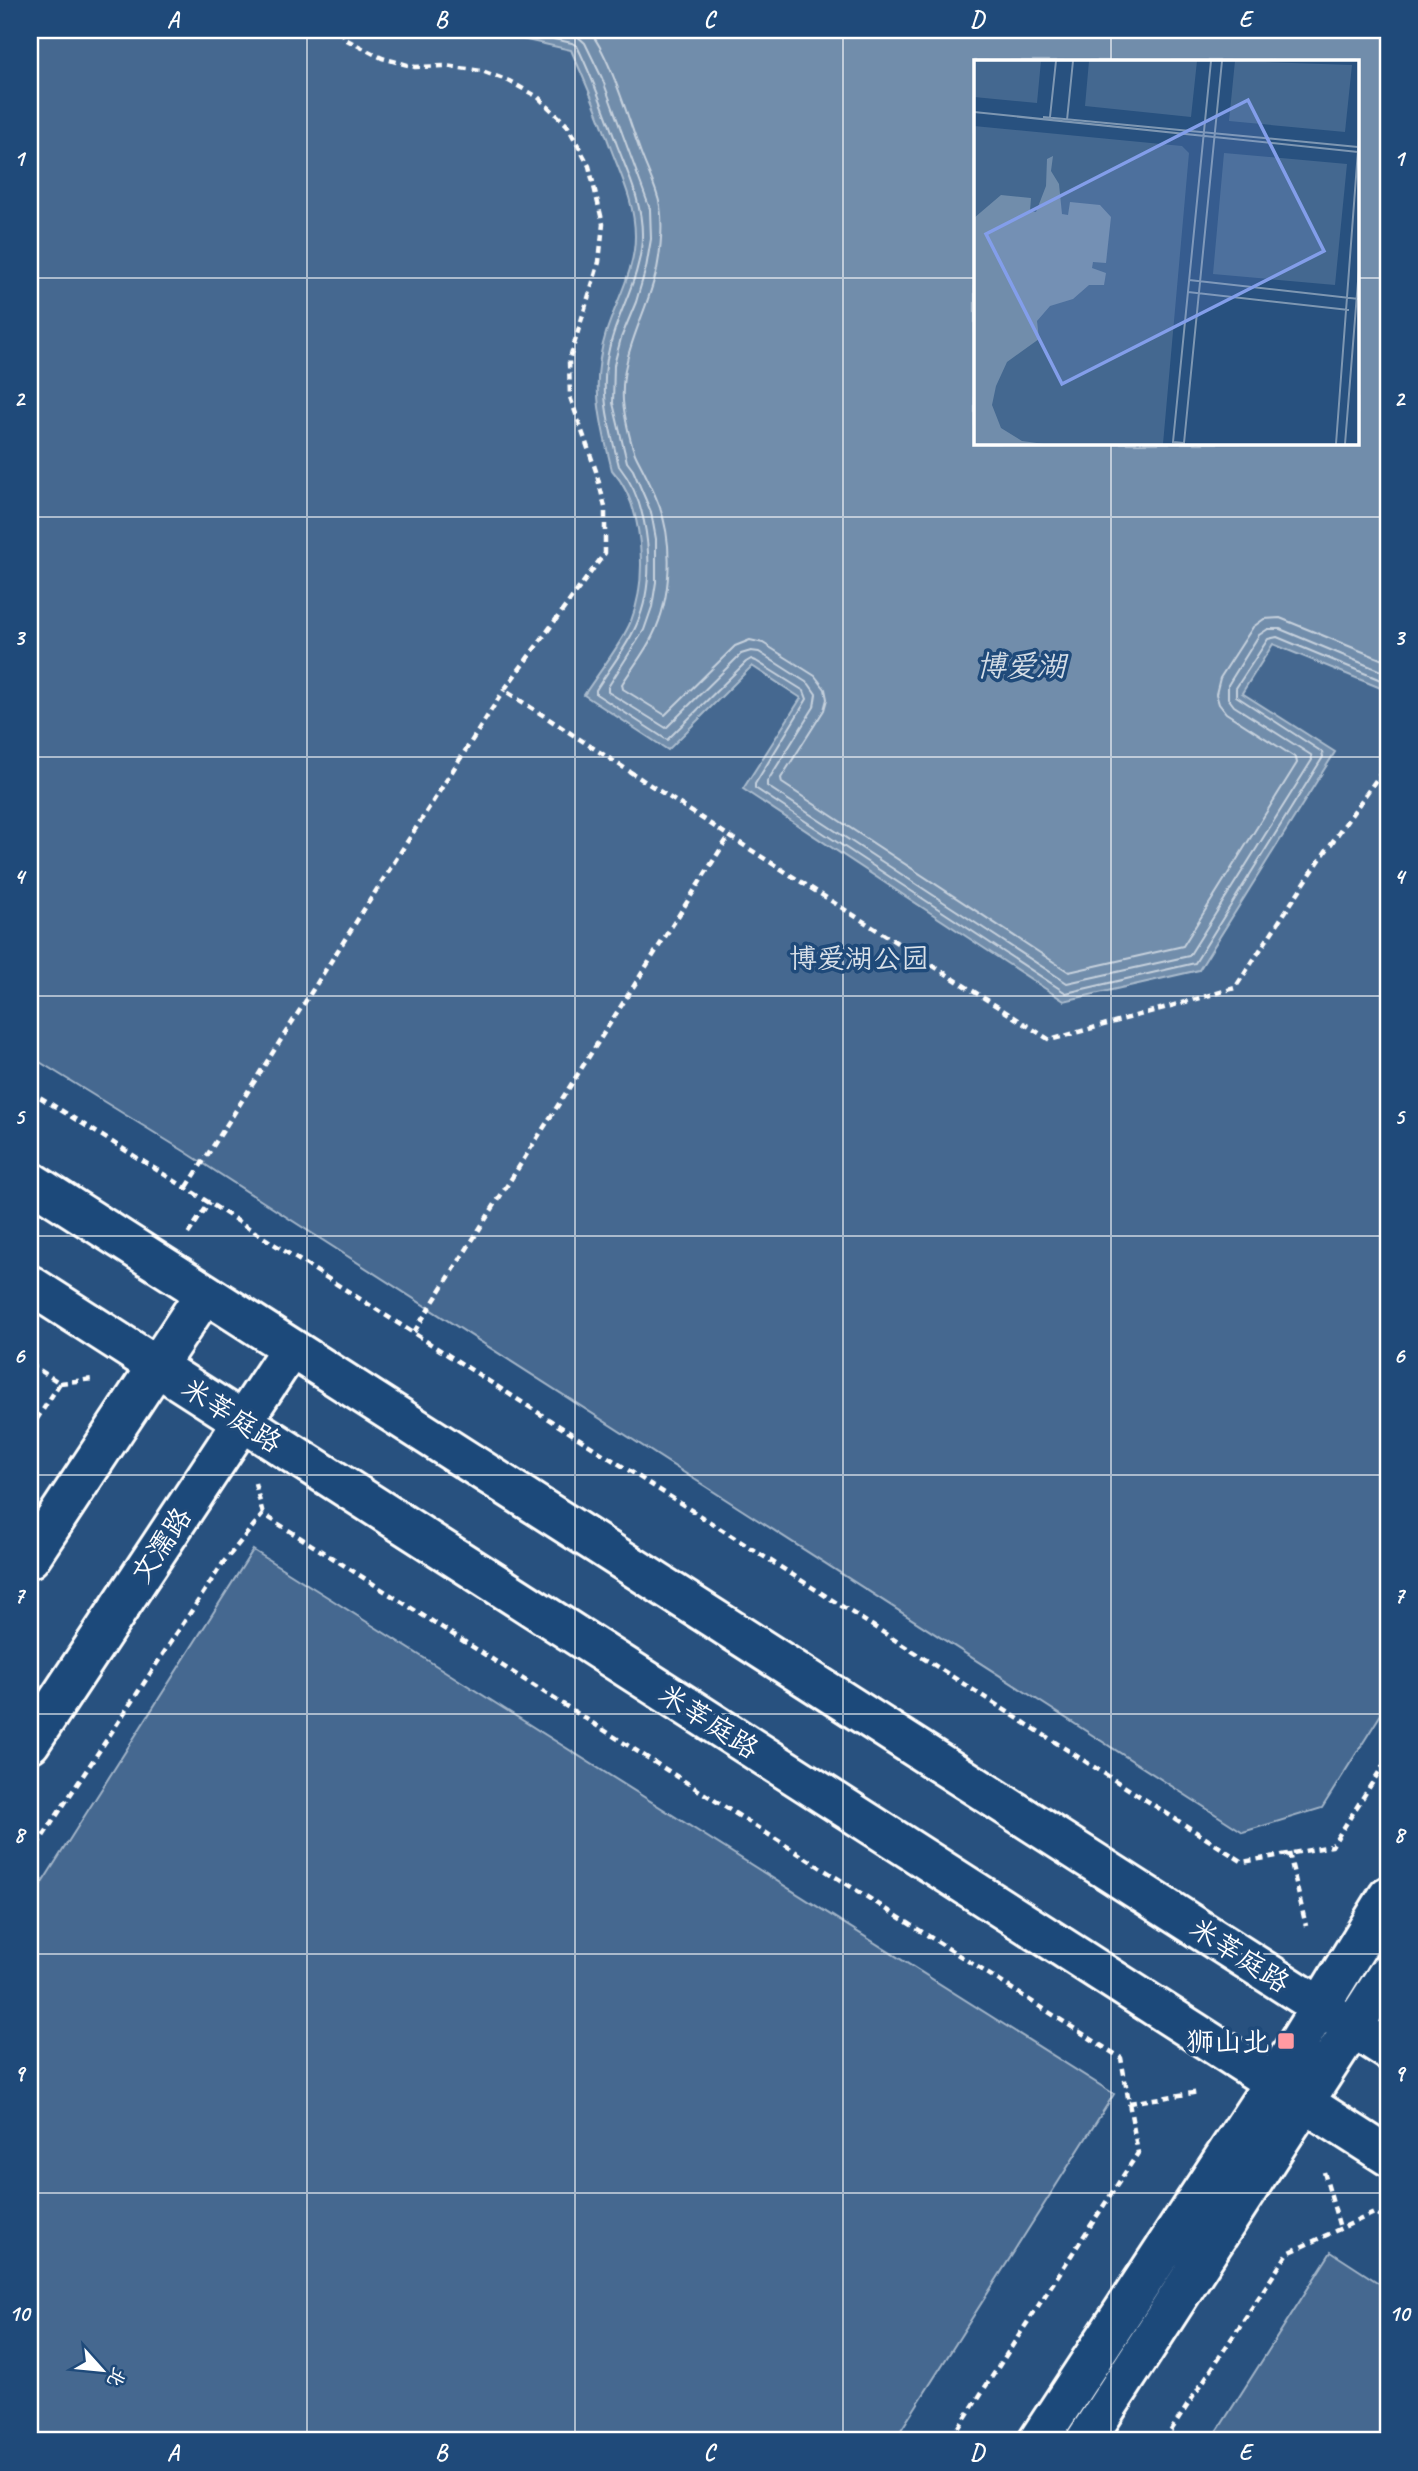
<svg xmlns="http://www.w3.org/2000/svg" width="1418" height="2471" font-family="Caveat,'LXGW WenKai TC',sans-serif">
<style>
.green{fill:#446890;stroke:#a2b4c8;stroke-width:2;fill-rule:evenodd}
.water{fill:#718dab;stroke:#aabbcd;stroke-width:2;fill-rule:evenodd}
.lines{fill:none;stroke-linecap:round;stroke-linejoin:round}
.shore{stroke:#c6d1dd;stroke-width:2}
.secondary-casing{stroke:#fff;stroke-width:44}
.path{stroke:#fff;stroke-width:4.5;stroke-dasharray:7 5;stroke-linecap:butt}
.secondary{stroke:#1f4a7a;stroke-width:38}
.grid{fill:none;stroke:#fff;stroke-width:2;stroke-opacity:0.55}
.poi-dot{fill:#ff9aa2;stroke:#1f4a7a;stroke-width:2.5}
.labels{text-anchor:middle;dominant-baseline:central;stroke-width:7;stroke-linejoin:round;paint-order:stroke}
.park-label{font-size:28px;fill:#dae1e9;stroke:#1f4a7a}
.street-label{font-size:28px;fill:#fff;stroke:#1f4a7a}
.poi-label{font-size:28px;fill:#fff;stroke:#1f4a7a;text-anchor:end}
.water-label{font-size:30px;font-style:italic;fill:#d4dde6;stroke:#1f4a7a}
.inset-road{fill:none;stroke:#7e97b2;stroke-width:2}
.view{fill:#839eea;fill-opacity:0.15;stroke:#839eea;stroke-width:3.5}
.inset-edge{fill:none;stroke:#fff;stroke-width:3.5}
.neatline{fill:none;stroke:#fff;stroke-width:2.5}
.grid-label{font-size:23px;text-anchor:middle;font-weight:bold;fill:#fff}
</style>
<rect width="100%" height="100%" fill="#28517f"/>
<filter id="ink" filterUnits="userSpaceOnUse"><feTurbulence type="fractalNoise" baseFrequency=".0143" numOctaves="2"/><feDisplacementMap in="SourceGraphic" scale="14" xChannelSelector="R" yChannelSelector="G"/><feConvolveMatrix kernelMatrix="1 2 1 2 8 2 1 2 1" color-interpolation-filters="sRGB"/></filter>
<g filter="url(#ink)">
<path class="green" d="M 30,30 L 1388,30 L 1388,1703 L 1322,1808 L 1243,1832 L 184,1151 L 30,1056 ZM 975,61 L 1357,61 L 1357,443 L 975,443 Z
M 253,1550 L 1114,2094 L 894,2441 L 30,2441 L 30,1902 Z
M 1331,2252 L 1388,2289 L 1388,2441 L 1211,2441 Z"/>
<path class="water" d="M 496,30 L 1388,30 L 1388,691 L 1273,644 L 1242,693 L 1335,752 L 1199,970 L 1064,1001 L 743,789 L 801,698 L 752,666 L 668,750 L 584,695 C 599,672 621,645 631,621 C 648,578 644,506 612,470 C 600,421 590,384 606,333 C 616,301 635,271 635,236 C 635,204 622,178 611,149 C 599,115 586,82 571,50 L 509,36 ZM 975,61 L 1357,61 L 1357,443 L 975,443 Z"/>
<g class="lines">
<path class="shore" d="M 513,30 L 572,43 L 577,46 C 593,78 605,112 617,145 C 629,176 643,205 642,238 C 641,273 623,303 613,335 C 597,382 607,420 619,466 C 651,506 657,580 636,626 C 626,648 609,669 596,690 L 596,694 L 667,740 L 746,662 L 751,659 L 756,661 L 804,691 L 807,699 L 755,784 L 755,788 L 1066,993 L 1195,963 L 1323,757 L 1322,752 L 1236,696 L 1236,688 L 1268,639 L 1277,637 L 1388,683
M 554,30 L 576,35 L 585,43 L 602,78 L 650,209 L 651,239 L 646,268 L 636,302 L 621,338 L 614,365 L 613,403 L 627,462 L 633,470 L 651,512 L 656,539 L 656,582 L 652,607 L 644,630 L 608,687 L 608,692 L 666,728 L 741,654 L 751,651 L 759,652 L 809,684 L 816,694 L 814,707 L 767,782 L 767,786 L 1067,983 L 1189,956 L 1312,760 L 1311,755 L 1234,706 L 1228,698 L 1228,685 L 1259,635 L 1268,629 L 1280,629 L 1388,674
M 588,30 C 609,51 630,125 642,156 C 648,172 657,189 660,206 C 663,226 661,248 657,269 C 647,314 620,353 623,401 C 624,414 631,447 637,458 C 645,473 653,489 659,505 C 674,544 671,599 653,635 C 645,652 632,668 622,684 L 623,689 L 665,715 L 735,646 L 750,640 L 763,643 L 815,676 L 825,689 L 827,699 L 824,710 L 781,778 L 782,783 L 1069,972 L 1183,946 L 1297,763 L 1296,758 L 1226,713 L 1219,704 L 1216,694 L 1220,678 L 1253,627 L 1264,619 L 1280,618 L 1388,662"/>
<g class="secondary-casing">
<path id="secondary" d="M 30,1181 L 1388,2050
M 30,1285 L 1388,2156
M 30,1558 L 205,1293
M 30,1743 L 291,1348
M 1038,2441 L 1273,2083 L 1388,1896
M 1085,2441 L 1388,1973"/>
</g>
<path class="path" d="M 340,30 L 345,39 L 382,58 L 415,67 L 445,66 L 482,71 L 509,81 L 538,97 L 567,125 L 589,166 L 603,224 L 599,262 L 569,361 L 570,397 L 596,471 L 605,507 L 605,553 L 504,690 L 729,836 L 1050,1040 L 1235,988 L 1321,858 L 1388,763
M 30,1091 L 186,1188 L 1243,1862 L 1332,1846 L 1388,1758
M 187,1187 L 504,690
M 188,1234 L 210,1202
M 414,1332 L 729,836
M 30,1364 L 60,1383 L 30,1430
M 60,1383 L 93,1379
M 255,1483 L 263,1514
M 1289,1853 L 1306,1926
M 30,1856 L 223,1563 L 263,1514 L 1121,2058 L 1138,2153 L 950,2441
M 1129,2103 L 1199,2092
M 1324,2172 L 1340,2228
M 1164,2441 L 1288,2253 L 1374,2213 L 1388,2222"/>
<use href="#secondary" class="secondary"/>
</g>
</g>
<path class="grid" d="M 307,30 L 307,2441M 575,30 L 575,2441M 843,30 L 843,2441M 1111,30 L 1111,61M 30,278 L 975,278M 1357,278 L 1388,278M 1111,443 L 1111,2441M 30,517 L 1388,517M 30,757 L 1388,757M 30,996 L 1388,996M 30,1236 L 1388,1236M 30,1475 L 1388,1475M 30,1714 L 1388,1714M 30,1954 L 1388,1954M 30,2193 L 1388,2193"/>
<rect class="poi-dot" x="1277" y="2032" width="18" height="18" rx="3.5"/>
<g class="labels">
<g class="park-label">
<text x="859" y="958">博爱湖公园</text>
</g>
<g class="street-label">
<text transform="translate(232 1415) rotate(33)">米莘庭路</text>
<text transform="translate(161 1545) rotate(-56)">文濡路</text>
<text transform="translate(709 1721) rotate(33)">米莘庭路</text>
<text transform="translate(1240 1955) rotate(33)">米莘庭路</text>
</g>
<g class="poi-label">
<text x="1270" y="2041">狮山北</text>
</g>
<g class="water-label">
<text x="1021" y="666">博爱湖</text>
</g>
</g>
<g transform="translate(974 60)">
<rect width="385" height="385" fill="#28517f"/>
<path d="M 0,1 L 67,1 L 63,43 L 0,37 ZM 115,1 L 223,1 L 217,57 L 111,46 ZM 261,1 L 378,5 L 371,72 L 255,61 ZM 0,66 L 208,86 L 215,93 L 189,384 L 0,384 ZM 250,93 L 373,104 L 361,225 L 239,214 Z" fill="#446890"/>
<path d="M 79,96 L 77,111 L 85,124 L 88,154 L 94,155 L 96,142 L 126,145 L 137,157 L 132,203 L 119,202 L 118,208 L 132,213 L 130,225 L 115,225 L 99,239 L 76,246 L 63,261 L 65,279 L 33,302 L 22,326 L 18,345 L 27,368 L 48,381 L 70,384 L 0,384 L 0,158 L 27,135 L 57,138 L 56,151 L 62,152 L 72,126 L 73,99 Z" fill="#718dab"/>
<path class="inset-road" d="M 237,1 L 199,382 L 210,383 L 248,1M 0,52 L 384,92M 69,57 L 384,87M 76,57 L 82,1M 93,60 L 99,1M 215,220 L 385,239M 214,232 L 375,250M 362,384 L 385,77M 371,384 L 385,209"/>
<path class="view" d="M 274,40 L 350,191 L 88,324 L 12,174 Z"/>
<rect width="385" height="385" class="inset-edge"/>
</g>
<rect width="1418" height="2471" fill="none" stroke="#1f4a7a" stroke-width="77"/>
<g transform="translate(102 2370) rotate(117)" stroke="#1f4a7a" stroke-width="5" paint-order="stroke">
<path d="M0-5L12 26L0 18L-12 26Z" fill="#ffffff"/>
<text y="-10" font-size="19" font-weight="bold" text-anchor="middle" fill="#ffffff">北</text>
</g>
<rect x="38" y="38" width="1342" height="2394" class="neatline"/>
<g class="grid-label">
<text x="173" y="27">A</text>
<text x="441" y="27">B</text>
<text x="709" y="27">C</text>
<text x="977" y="27">D</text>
<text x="1245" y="27">E</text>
<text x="19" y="166">1</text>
<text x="1399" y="166">1</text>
<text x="19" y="406">2</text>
<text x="1399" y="406">2</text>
<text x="19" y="645">3</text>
<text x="1399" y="645">3</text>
<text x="19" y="884">4</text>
<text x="1399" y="884">4</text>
<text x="19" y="1124">5</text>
<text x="1399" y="1124">5</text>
<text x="19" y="1363">6</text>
<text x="1399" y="1363">6</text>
<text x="19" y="1603">7</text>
<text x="1399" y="1603">7</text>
<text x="19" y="1842">8</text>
<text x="1399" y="1842">8</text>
<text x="19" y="2081">9</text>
<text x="1399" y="2081">9</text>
<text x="19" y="2321">10</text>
<text x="1399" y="2321">10</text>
<text x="173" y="2460">A</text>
<text x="441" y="2460">B</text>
<text x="709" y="2460">C</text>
<text x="977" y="2460">D</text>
<text x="1245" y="2460">E</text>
</g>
</svg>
